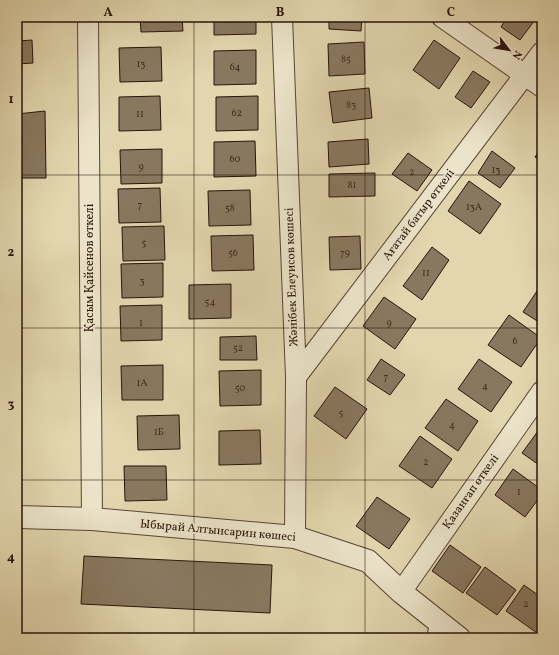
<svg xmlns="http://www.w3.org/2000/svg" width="559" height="655" font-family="Vollkorn,serif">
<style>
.building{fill:#897860;stroke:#29130b}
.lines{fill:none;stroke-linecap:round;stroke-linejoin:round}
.service-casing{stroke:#574434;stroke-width:12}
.minor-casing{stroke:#574434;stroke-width:22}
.tertiary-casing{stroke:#574434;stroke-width:24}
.service{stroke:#ece4ca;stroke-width:10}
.minor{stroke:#ece4ca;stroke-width:20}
.tertiary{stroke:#ece4ca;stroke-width:22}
.grid{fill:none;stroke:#29130b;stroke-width:1;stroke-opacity:0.55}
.labels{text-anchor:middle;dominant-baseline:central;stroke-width:3.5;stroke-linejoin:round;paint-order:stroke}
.number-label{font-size:10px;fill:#412c20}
.street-label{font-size:12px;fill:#29130b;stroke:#ece4ca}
.neatline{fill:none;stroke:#29130b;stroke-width:1.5}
.grid-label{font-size:13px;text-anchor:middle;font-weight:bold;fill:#29130b}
</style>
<rect width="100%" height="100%" fill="#e2d6ae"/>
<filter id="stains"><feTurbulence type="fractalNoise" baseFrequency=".005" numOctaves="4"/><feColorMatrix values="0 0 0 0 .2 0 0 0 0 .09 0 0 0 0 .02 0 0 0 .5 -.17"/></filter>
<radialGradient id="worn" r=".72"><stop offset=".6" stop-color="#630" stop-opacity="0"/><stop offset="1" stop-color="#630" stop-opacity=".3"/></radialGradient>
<path class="building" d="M 140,17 L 182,17 L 183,31 L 141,32 Z
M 214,17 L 256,17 L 256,34 L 214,35 Z
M 329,17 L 362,17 L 361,31 L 329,29 Z
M 507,17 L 531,17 L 535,20 L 520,40 L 501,27 Z
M 32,40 L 33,63 L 17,64 L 17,41 Z
M 434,40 L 460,58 L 439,89 L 413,70 Z
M 364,42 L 365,74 L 329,76 L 328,44 Z
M 161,47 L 162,81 L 120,82 L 119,48 Z
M 256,50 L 256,84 L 214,85 L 214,51 Z
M 473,71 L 490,82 L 471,108 L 455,97 Z
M 369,88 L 372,118 L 333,123 L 329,92 Z
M 160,96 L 161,130 L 119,131 L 119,97 Z
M 258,96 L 258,130 L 216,131 L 216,97 Z
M 45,111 L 46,178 L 17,178 L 17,114 Z
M 368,139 L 369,164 L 329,167 L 328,142 Z
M 255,141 L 256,176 L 214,177 L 214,142 Z
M 542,147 L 542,162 L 535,157 Z
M 162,149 L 162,183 L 121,184 L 120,150 Z
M 492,151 L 515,168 L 500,188 L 478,173 Z
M 408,153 L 432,170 L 417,191 L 392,174 Z
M 375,173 L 375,196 L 329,197 L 329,174 Z
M 469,181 L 501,204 L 480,234 L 448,211 Z
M 160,188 L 161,222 L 119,223 L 118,189 Z
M 250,190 L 251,225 L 209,226 L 208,191 Z
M 164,226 L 165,260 L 123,261 L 122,227 Z
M 253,235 L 254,270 L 212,271 L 211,236 Z
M 360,236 L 361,269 L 330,270 L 329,237 Z
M 432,247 L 449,260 L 422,300 L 403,286 Z
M 163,263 L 163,297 L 122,298 L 121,264 Z
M 231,284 L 231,318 L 189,319 L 189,285 Z
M 537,291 L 542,294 L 542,324 L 523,312 Z
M 384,297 L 416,319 L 395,349 L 363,326 Z
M 162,305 L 162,340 L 121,341 L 120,306 Z
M 509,315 L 541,338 L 521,367 L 488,345 Z
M 256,336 L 257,360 L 220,360 L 220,337 Z
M 381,359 L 405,375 L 390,395 L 367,380 Z
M 479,359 L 512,382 L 491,412 L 458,389 Z
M 163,365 L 163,400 L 122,400 L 121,366 Z
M 261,370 L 261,405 L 220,406 L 219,371 Z
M 335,387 L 367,409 L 346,439 L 314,416 Z
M 446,399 L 478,421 L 458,451 L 425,428 Z
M 179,415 L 180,449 L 138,450 L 137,416 Z
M 541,427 L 542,428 L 542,467 L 522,453 Z
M 260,430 L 261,464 L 219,465 L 219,431 Z
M 420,436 L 452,459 L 432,488 L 399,466 Z
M 124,466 L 166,466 L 167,500 L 125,501 Z
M 513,469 L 542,490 L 542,494 L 525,517 L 495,495 Z
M 377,497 L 410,519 L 389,549 L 356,526 Z
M 450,545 L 481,567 L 463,593 L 432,571 Z
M 84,556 L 272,565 L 270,613 L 81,604 Z
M 485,567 L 516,590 L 497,615 L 466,593 Z
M 524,585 L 542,598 L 542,625 L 537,633 L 506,611 Z"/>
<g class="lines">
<g class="service-casing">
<path id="service" d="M 432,638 L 436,619"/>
</g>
<g class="minor-casing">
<path id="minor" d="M 88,17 L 92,519
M 282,17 L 296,377 L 295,537
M 442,17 L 542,87
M 296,377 L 542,52
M 401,592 L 542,391"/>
</g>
<g class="tertiary-casing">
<path id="tertiary" d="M 17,517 L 92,519 L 295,537 L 368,561 L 401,592 L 459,638"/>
</g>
<use href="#service" class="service"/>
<use href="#minor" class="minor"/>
<use href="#tertiary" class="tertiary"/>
</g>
<path class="grid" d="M 194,17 L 194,638M 365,17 L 365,638M 17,175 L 542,175M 17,328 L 542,328M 17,480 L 542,480"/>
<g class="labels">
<g class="number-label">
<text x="346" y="59">85</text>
<text x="141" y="64">13</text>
<text x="235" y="67">64</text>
<text x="351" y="105">83</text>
<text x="237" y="113">62</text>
<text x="140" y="114">11</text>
<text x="235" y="159">60</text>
<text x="141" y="167">9</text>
<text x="496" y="170">13</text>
<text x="412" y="172">2</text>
<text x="352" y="185">81</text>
<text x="140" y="205">7</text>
<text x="474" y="207">13А</text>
<text x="230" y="208">58</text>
<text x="144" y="243">5</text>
<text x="233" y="253">56</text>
<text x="345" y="253">79</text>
<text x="426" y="273">11</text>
<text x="142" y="281">3</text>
<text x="210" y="302">54</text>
<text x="141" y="323">1</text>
<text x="389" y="323">9</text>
<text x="515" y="341">6</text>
<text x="238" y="348">52</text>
<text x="386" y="377">7</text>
<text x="142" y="383">1А</text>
<text x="485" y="386">4</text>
<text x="240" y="388">50</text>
<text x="341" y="413">5</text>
<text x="452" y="425">4</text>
<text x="159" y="432">1Б</text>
<text x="426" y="462">2</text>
<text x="519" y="492">1</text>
<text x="526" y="604">2</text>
</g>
<g class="street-label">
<text transform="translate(419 215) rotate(-53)">Ағатай батыр өткелі</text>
<text transform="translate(90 268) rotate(-90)">Қасым Қайсенов өткелі</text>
<text transform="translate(292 277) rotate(-92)">Жәнібек Елеуисов көшесі</text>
<text transform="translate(471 492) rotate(-55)">Қазанғап өткелі</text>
<text transform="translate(218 531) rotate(5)">Ыбырай Алтынсарин көшесі</text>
</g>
</g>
<rect width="559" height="655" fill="none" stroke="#e2d6ae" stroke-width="44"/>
<g transform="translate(509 50) rotate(121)" stroke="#ece4ca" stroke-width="3" paint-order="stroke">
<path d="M0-3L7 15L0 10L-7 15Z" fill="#29130b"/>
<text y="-6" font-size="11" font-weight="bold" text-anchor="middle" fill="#29130b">N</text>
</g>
<rect x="22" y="22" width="515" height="611" class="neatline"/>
<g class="grid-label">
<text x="108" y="16">A</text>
<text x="280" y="16">B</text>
<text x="451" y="16">C</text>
<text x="11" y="103">1</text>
<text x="11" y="256">2</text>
<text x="11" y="408">3</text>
<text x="11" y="561">4</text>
</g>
<rect width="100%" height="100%" filter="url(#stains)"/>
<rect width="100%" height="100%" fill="url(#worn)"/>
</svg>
